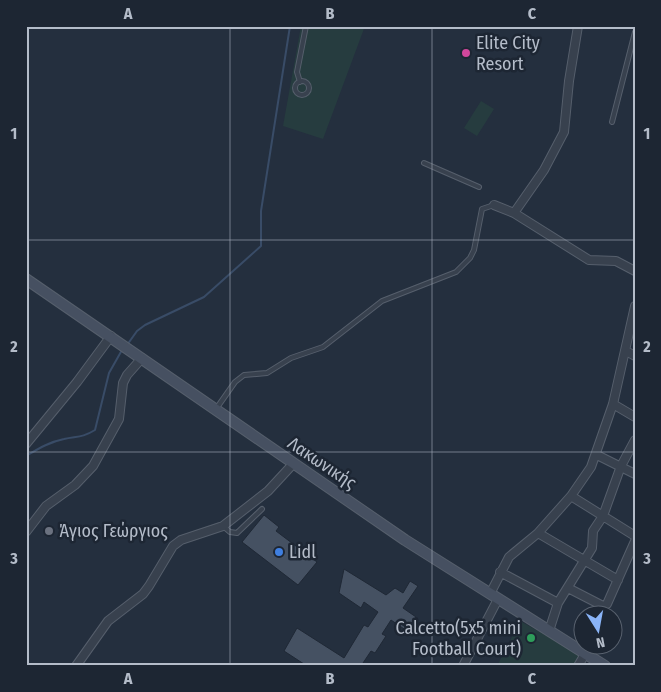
<svg xmlns="http://www.w3.org/2000/svg" width="661" height="692" font-family="'Fira Sans Condensed',sans-serif">
<style>
.green{fill:#263c3f}
.lines{fill:none;stroke-linecap:round;stroke-linejoin:round}
.stream{stroke:#394c67;stroke-width:2}
.building{fill:#455162;stroke:#1f2835}
.lane-casing{stroke:#565f6c;stroke-width:6}
.street-casing{stroke:#565f6c;stroke-width:10}
.secondary-casing{stroke:#565f6c;stroke-width:12}
.lane{stroke:#38414e;stroke-width:4}
.street{stroke:#38414e;stroke-width:8}
.secondary{stroke:#465061;stroke-width:10}
.grid{fill:none;stroke:#b4bcc9;stroke-width:1;stroke-opacity:0.55}
.hotel-dot{fill:#d1479c;stroke:#1d2633;stroke-width:2}
.worship-dot{fill:#6b7280;stroke:#1d2633;stroke-width:2}
.shop-dot{fill:#3f7fe0;stroke:#1d2633;stroke-width:2}
.leisure-dot{fill:#2e9e5b;stroke:#1d2633;stroke-width:2}
.labels{text-anchor:middle;dominant-baseline:central;stroke-width:5;stroke-linejoin:round;paint-order:stroke}
.poi-label{font-size:18px;fill:#b4bcc9;stroke:#1d2633;text-anchor:start}
.street-label{font-size:18px;fill:#b4bcc9;stroke:#1d2633}
.neatline{fill:none;stroke:#b4bcc9;stroke-width:2}
.grid-label{font-size:16px;text-anchor:middle;font-weight:bold;fill:#b4bcc9}
</style>
<rect width="100%" height="100%" fill="#242f3e"/>
<path class="green" d="M 301,26 L 365,26 L 323,139 L 283,126 Z
M 481,101 L 494,109 L 477,136 L 464,128 Z
M 520,621 L 580,654 L 573,666 L 497,666 Z"/>
<g class="lines">
<path class="stream" d="M 127,345 L 137,331 L 145,325 L 204,297 L 261,246 L 261,211 L 290,26
M 26,456 C 38,449 49,442 64,439 C 77,436 82,438 95,430 L 109,373 L 122,350"/>
</g>
<path class="building" d="M 264,515 L 279,527 L 276,531 L 317,562 L 298,585 L 242,542 Z
M 344,569 L 386,595 L 395,588 L 403,593 L 410,581 L 418,586 L 403,608 L 416,617 L 407,631 L 391,620 L 382,634 L 386,636 L 375,653 L 371,651 L 361,666 L 307,666 L 284,651 L 297,628 L 344,658 L 364,625 L 368,627 L 378,612 L 364,602 L 361,608 L 339,593 Z"/>
<g class="lines">
<g class="lane-casing">
<path id="lane" d="M295 88a7 7 0 1 1 14 0a7 7 0 1 1-14 0Z
M 300,82 L 297,72 L 306,26
M 612,122 L 635,32
M 424,163 L 479,187
M 216,409 L 235,382 L 244,375 L 267,373 L 291,358 L 323,347 L 382,301 L 456,272 L 470,258 L 474,250 L 482,209 L 494,205
M 223,526 L 230,532 L 237,533 L 262,509"/>
</g>
<g class="street-casing">
<path id="street" d="M 494,205 L 514,213 L 589,260 L 616,261 L 635,271
M 514,213 L 544,170 L 564,132 L 569,81 L 578,26
M 626,351 L 635,356
M 613,404 L 635,417
M 26,444 L 77,382 L 111,336
M 597,455 L 635,474
M 571,496 L 635,536
M 26,532 L 46,506 L 75,485 L 93,466 L 119,419 L 123,383 L 127,375 L 142,358
M 538,533 L 618,580
M 500,572 L 558,603
M 568,588 L 603,606 L 607,604 L 635,541
M 490,594 L 509,557 L 538,533 L 571,496 L 591,467 L 613,404 L 635,306
M 549,631 L 558,603 L 592,548 L 593,531 L 603,516 L 621,466 L 635,440
M 76,666 L 108,621 L 143,594 L 149,586 L 173,546 L 181,540 L 223,526 L 268,491 L 293,464
M 463,666 L 498,599
M 578,666 L 585,654"/>
</g>
<g class="secondary-casing">
<path id="secondary" d="M 26,279 L 405,540 L 605,666"/>
</g>
<use href="#lane" class="lane"/>
<use href="#street" class="street"/>
<use href="#secondary" class="secondary"/>
</g>
<path class="grid" d="M 230,26 L 230,666M 432,26 L 432,666M 26,240 L 635,240M 26,452 L 635,452"/>
<circle class="hotel-dot" cx="466" cy="53" r="5"/>
<circle class="worship-dot" cx="49" cy="531" r="5"/>
<circle class="shop-dot" cx="279" cy="552" r="5"/>
<circle class="leisure-dot" cx="531" cy="638" r="5"/>
<g class="labels">
<g class="poi-label">
<text x="476" y="43">Elite City<tspan x="476" dy="21">Resort</tspan></text>
<text x="59" y="531">Άγιος Γεώργιος</text>
<text x="289" y="552">Lidl</text>
<text x="521" y="628" text-anchor="end">Calcetto(5x5 mini<tspan x="521" dy="21">Football Court)</tspan></text>
</g>
<g class="street-label">
<text transform="translate(322 463) rotate(34)">Λακωνικής</text>
</g>
</g>
<rect width="661" height="692" fill="none" stroke="#1d2633" stroke-width="55"/>
<g transform="translate(598 630) rotate(169)"><circle r="24" fill="#1d2633" stroke="#59626f"/>
<path d="M0-4L9 19L0 12L-9 19Z" fill="#8ab4f8"/>
<text y="-8" font-size="14" font-weight="bold" text-anchor="middle" fill="#b4bcc9">N</text>
</g>
<rect x="28" y="28" width="606" height="636" class="neatline"/>
<g class="grid-label">
<text x="128" y="19">A</text>
<text x="330" y="19">B</text>
<text x="532" y="19">C</text>
<text x="14" y="139">1</text>
<text x="647" y="139">1</text>
<text x="14" y="352">2</text>
<text x="647" y="352">2</text>
<text x="14" y="564">3</text>
<text x="647" y="564">3</text>
<text x="128" y="684">A</text>
<text x="330" y="684">B</text>
<text x="532" y="684">C</text>
</g>
</svg>
